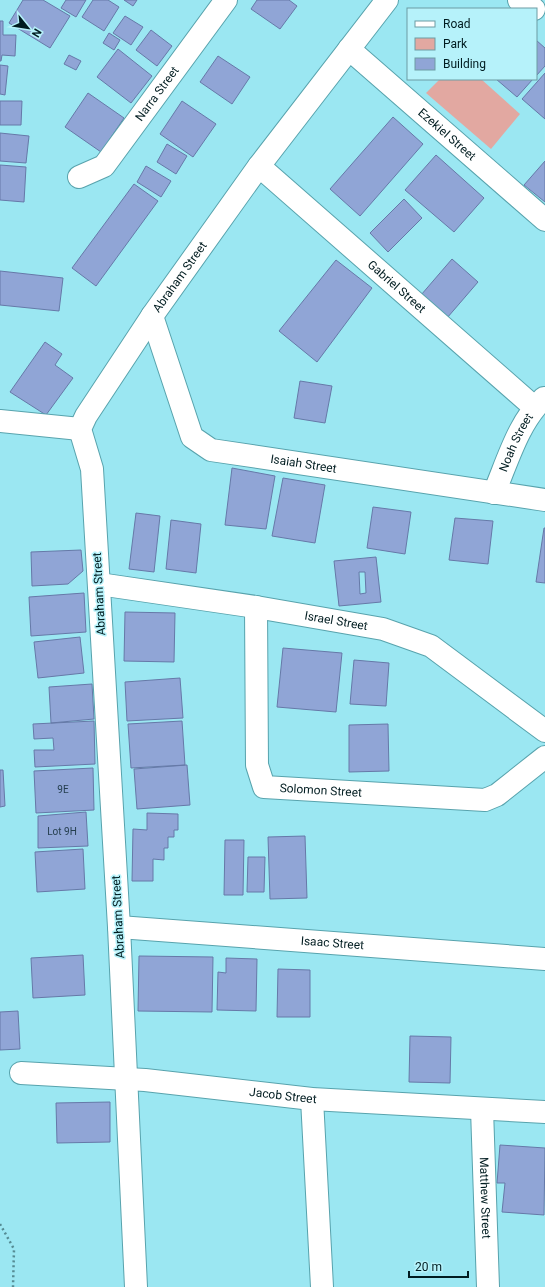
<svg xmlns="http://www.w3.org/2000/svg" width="545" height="1287" font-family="Roboto,sans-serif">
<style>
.green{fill:#e2a8a1}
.building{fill:#90a5d6;stroke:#6679a8;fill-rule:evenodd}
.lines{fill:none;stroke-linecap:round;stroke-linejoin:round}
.minor-casing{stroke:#58a3ad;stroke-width:24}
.path{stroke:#558b93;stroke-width:2.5;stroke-dasharray:2 3;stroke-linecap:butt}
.minor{stroke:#fff;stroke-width:22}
.labels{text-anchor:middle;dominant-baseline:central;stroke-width:3;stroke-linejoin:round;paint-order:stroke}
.number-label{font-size:10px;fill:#243e4e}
.street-label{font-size:12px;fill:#001c20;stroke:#b6f2fa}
</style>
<rect width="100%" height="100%" fill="#9be7f2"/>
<path class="green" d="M 440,79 L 481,79 L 520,114 L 491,149 L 426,93 Z"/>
<path class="building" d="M 23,0 L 43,0 L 70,16 L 50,48 L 9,23 Z
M 66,0 L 86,0 L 76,17 L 61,8 Z
M 93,0 L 108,0 L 119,7 L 104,31 L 82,17 Z
M 124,0 L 137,0 L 133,6 Z
M 257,0 L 289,0 L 297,6 L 280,29 L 251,9 Z
M 125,16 L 143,27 L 131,45 L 113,33 Z
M 0,21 L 3,21 L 3,35 L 16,35 L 15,56 L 2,55 L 1,61 L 0,61 Z
M 151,30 L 172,46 L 157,66 L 136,50 Z
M 109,33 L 120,40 L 114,50 L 103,43 Z
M 536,40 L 545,48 L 545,66 L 536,76 Z
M 118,49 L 152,76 L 131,103 L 97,77 Z
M 69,55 L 81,61 L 76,70 L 64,64 Z
M 218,56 L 250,77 L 232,104 L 200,82 Z
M 0,65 L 8,66 L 5,95 L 0,94 Z
M 545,73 L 545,119 L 522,99 Z
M 496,79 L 533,79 L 517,97 Z
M 88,93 L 124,118 L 101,152 L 65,127 Z
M 0,101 L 22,101 L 21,125 L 0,125 Z
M 182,101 L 216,124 L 193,157 L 160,134 Z
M 393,117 L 423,144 L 360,216 L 330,189 Z
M 0,133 L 29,136 L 26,163 L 0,161 Z
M 167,144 L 187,156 L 176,174 L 157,162 Z
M 436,155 L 484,198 L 454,232 L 405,190 Z
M 545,161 L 545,202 L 524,185 Z
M 0,165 L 26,167 L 24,202 L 0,200 Z
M 146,166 L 171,181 L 161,197 L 137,182 Z
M 134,184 L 158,201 L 96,286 L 72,268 Z
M 404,199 L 422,218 L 388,252 L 370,233 Z
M 452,259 L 478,282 L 447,318 L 421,295 Z
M 336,260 L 372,288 L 317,362 L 279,331 Z
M 0,271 L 63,278 L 59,311 L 0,305 Z
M 45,342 L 62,354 L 55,365 L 73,378 L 46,415 L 10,392 Z
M 300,381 L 332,386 L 325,423 L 294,418 Z
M 232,468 L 275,476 L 266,529 L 225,525 Z
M 283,478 L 325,485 L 315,543 L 272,536 Z
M 373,507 L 411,512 L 405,554 L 367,548 Z
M 136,513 L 160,516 L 154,572 L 129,569 Z
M 455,518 L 493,521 L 488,564 L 449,560 Z
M 171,520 L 201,524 L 196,573 L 166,569 Z
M 544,528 L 545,528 L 545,583 L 536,582 Z
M 81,550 L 83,571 L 68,584 L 32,586 L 31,552 Z
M 376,557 L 381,602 L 339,606 L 334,561 ZM 359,572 L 365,572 L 366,593 L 360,594 Z
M 84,593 L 86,632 L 31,636 L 29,597 Z
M 125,612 L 175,613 L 174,662 L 124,661 Z
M 80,637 L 84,673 L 38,678 L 34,642 Z
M 283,648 L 342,653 L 336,712 L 277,707 Z
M 354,660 L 389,663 L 386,706 L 350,704 Z
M 180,678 L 183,718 L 127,721 L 125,682 Z
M 92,684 L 94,719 L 51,723 L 49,687 Z
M 94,721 L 95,764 L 35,767 L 34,750 L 54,750 L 53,738 L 34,739 L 33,724 Z
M 182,721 L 185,765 L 131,768 L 128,724 Z
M 388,724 L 389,771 L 349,772 L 349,725 Z
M 187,765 L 190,805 L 137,809 L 134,769 Z
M 93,768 L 94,810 L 36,813 L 34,771 Z
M 0,770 L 3,770 L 5,806 L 0,807 Z
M 86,812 L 88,846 L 38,848 L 38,816 Z
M 147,813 L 178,814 L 178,830 L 174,830 L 174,837 L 168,837 L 168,848 L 164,848 L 164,860 L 153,859 L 153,881 L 132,881 L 133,829 L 147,830 Z
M 305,836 L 307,898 L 270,899 L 268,837 Z
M 225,840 L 244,840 L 243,895 L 224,895 Z
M 83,849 L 85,889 L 37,892 L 35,852 Z
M 248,857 L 265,857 L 264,892 L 247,892 Z
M 83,955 L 85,995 L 33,998 L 31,958 Z
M 139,956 L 213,957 L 212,1012 L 138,1011 Z
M 226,958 L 257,959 L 256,1011 L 217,1010 L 218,972 L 226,973 Z
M 278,969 L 310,970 L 310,1017 L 277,1017 Z
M 18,1011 L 20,1049 L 0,1050 L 0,1012 Z
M 410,1036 L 451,1037 L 450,1083 L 409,1082 Z
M 110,1102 L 110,1142 L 57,1143 L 56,1103 Z
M 500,1145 L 545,1148 L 544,1215 L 502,1212 L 505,1183 L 497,1183 Z"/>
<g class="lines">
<g class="minor-casing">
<g id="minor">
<path d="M 519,0 L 534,9"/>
<path id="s1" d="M 349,49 L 545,220"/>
<path id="s2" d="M 259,166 L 534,407"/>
<path id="s3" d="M 79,177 L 104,166 L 226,0"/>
<path id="s4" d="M 152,316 L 192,437 L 211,450 L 545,500"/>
<path d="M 0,421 L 80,429"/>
<path id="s5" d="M 494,493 C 508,460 518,423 544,398"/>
<path id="s6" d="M 99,584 L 256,607 L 383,629 L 431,646 L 545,731"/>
<path id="s7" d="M 256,607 L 257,765 L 264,787 L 485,800 L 497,795 L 545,757"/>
<path id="s8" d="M 119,927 L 545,959"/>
<path id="s9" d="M 21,1073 L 145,1080 L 312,1099 L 545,1112"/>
<path d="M 312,1099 L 322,1287"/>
<path id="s10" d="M 482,1109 L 488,1287"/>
<path id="s11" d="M 136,1287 L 119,927 L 92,469 L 80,429 L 86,416 L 152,316 L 259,166 L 387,0"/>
</g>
</g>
<path class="path" d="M 0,1224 L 14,1249 L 13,1287"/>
<use href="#minor" class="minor"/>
</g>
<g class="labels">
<g class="number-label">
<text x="63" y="789">9E</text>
<text x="62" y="831">Lot 9H</text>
</g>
<g class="street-label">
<text stroke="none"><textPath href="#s3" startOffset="117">Narra Street</textPath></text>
<text stroke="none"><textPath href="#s1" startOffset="130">Ezekiel Street</textPath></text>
<text stroke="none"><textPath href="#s11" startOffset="1043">Abraham Street</textPath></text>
<text stroke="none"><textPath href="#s2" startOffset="183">Gabriel Street</textPath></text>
<text stroke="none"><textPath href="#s5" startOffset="55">Noah Street</textPath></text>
<text stroke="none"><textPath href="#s4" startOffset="244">Isaiah Street</textPath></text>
<text transform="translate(99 594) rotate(-93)">Abraham Street</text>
<text stroke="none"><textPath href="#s6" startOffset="240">Israel Street</textPath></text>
<text stroke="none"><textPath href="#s7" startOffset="238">Solomon Street</textPath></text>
<text transform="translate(118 917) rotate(-93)">Abraham Street</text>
<text stroke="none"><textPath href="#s8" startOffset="214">Isaac Street</textPath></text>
<text stroke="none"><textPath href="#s9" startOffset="263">Jacob Street</textPath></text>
<text stroke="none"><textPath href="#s10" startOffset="89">Matthew Street</textPath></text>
</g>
</g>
<rect x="407" y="8" width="130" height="72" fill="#b6f2fa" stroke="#6d9ca3"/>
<rect x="415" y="21" width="20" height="6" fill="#ffffff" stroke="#6d9ca3"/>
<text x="443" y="28" font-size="12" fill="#001c20">Road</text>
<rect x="415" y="38" width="20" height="12" fill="#e2a8a1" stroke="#6d9ca3"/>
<text x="443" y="48" font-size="12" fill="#001c20">Park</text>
<rect x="415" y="58" width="20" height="12" fill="#90a5d6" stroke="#6d9ca3"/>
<text x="443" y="68" font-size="12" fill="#001c20">Building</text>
<g transform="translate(28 28) rotate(120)" stroke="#b6f2fa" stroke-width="3" paint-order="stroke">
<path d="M0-3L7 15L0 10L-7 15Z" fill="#001c20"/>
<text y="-6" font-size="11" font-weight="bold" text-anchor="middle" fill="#001c20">N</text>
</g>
<path d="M409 1271v6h59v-6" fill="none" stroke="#001c20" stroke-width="2"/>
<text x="415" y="1271" font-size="12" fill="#001c20" stroke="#b6f2fa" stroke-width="3" paint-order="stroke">20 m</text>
</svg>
